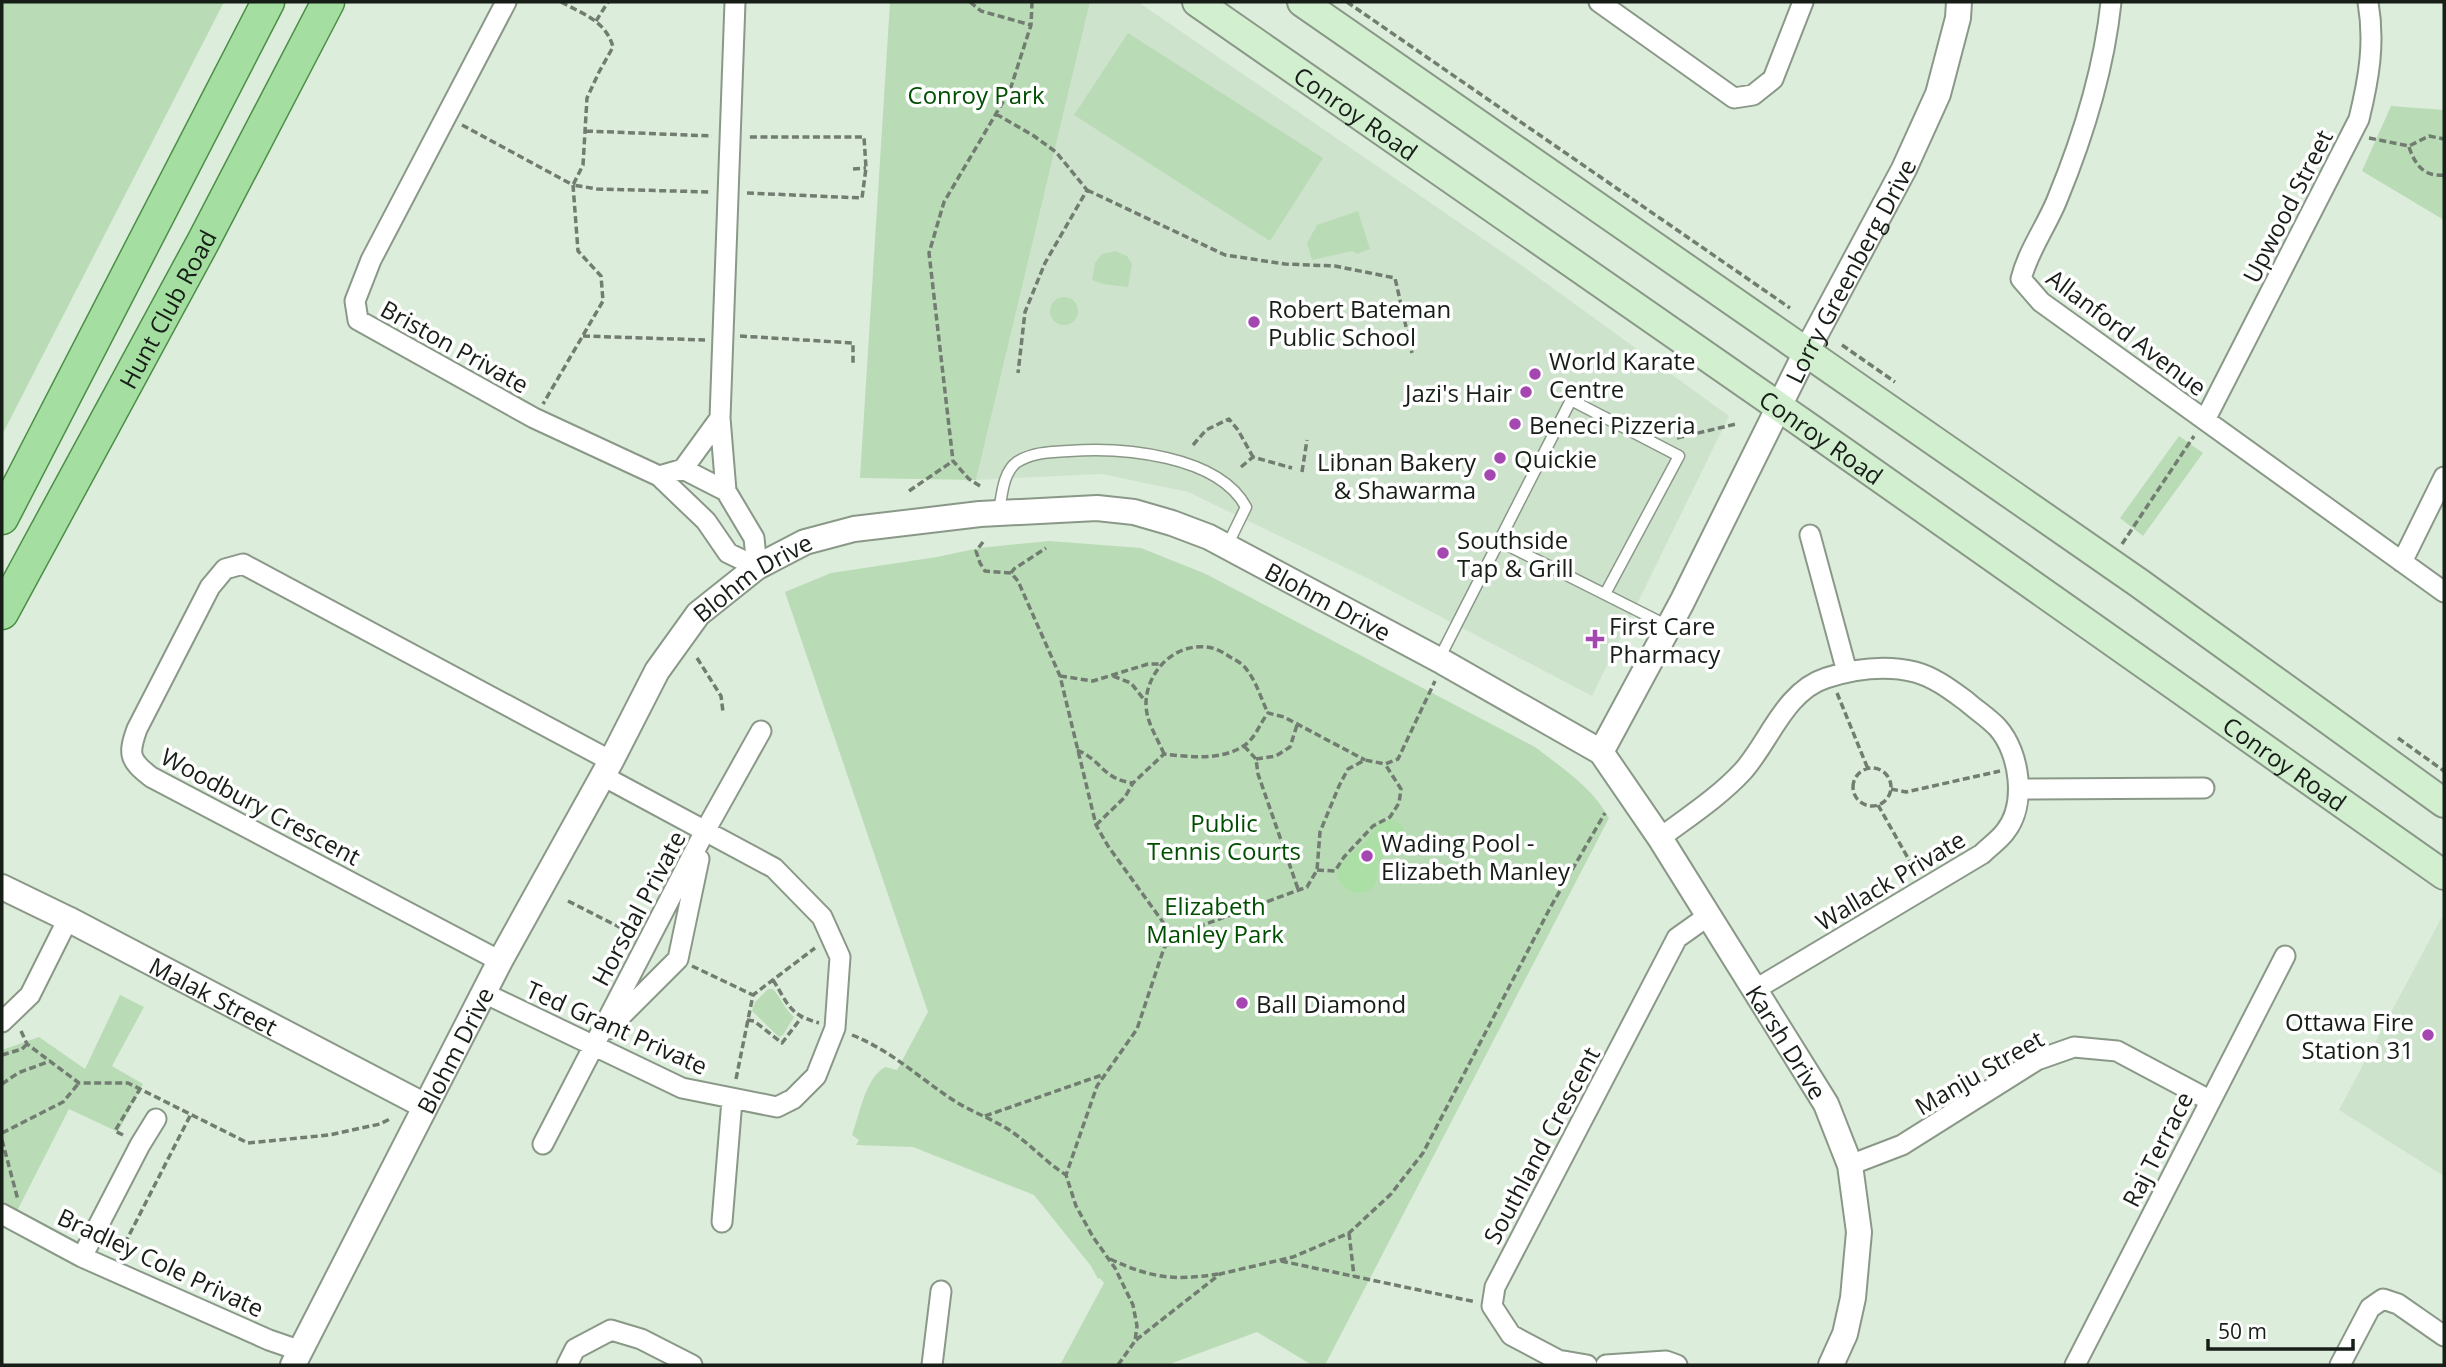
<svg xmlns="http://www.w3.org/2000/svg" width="2446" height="1367" font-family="'Open Sans',sans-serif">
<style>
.built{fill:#cee3cc}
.green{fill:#b9dcb6}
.water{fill:#abdfa6}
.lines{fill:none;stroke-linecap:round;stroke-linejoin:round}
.service-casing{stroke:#8a9888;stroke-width:13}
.minor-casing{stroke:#8a9888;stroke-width:23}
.tertiary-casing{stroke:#8a9888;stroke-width:28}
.secondary-casing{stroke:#8a9888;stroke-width:32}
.primary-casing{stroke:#4c8d48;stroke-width:35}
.path{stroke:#727d71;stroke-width:3.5;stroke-dasharray:7 3.5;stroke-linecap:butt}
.service{stroke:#fff;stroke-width:10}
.minor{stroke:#fff;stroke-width:19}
.tertiary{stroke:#fff;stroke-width:24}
.secondary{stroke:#d2efd0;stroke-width:28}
.primary{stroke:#a4dfa1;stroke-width:32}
.poi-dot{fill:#a447b1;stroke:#fff;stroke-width:2.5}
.labels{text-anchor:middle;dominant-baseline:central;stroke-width:7;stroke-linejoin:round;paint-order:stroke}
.park-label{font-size:24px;fill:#004e00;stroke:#fff}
.street-label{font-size:24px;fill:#171d17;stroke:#fff}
.poi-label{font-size:24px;fill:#171d17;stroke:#fff;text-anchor:start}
</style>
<rect width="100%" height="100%" fill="#ddeddb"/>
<path class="built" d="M 1090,2 L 1138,2 L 1524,267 L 1729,416 L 1592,696 L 1367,578 L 1188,492 L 1102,474 L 976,480 Z
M 2443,915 L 2444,916 L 2444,1176 L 2339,1110 Z"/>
<path class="green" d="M 2,2 L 224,2 L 2,435 Z
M 890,2 L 1090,2 L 976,480 L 860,478 Z
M 1128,33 L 1323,158 L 1270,241 L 1074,115 Z
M 2391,106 L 2444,110 L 2444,220 L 2362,171 Z
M 1358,211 L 1370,249 L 1357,254 L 1352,251 L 1312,260 L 1307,243 L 1317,225 Z
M 1115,251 L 1127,256 L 1132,264 L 1128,287 L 1103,284 L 1092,280 L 1095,263 L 1102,254 Z
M1050 311a14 14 0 1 1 28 0a14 14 0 1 1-28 0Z
M 2179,436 L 2203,453 L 2143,536 L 2120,518 Z
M 1049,541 L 1141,548 L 1206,574 L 1535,747 C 1562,768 1592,787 1609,818 L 1325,1365 L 1312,1365 L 1257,1332 L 1167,1365 L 1060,1365 L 1104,1283 L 1100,1278 L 1098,1279 L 1091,1266 L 1034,1195 L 913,1147 L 856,1145 L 859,1140 L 852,1135 C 860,1113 865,1079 885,1067 L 897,1070 L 928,1012 L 785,592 L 831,573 L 937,557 L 979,548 Z
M 768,989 L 773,989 C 782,999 783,1007 794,1017 L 783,1035 L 779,1037 L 752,1011 L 755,1002 Z
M 120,995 L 144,1007 L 112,1066 L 143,1084 L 118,1132 L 69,1109 L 16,1213 L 2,1205 L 2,1050 L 39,1037 L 85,1069 Z"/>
<path class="water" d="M 1394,820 C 1403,825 1406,830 1405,840 C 1398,849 1385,852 1380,862 C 1375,873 1380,885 1368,891 C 1355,898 1334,885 1338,870 C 1341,858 1357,851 1365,842 C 1370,837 1373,830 1379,825 C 1384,821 1388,821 1394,820 Z"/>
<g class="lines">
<g class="service-casing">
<path id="service" d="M 999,511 C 1002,495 1003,472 1017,462 C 1033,452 1051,452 1069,451 C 1122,447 1218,455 1246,507 L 1227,546
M 1499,541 L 1668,626
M 1439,659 L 1571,400 L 1679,456 L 1605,594"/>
</g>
<g class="minor-casing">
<path id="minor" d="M 506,2 L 371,260 L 355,301 L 358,320 L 534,418 L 659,476 L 683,469 L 720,418
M 735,2 L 720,418 L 726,491 L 754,538 L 757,567
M 1599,2 L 1734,98 L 1753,95 L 1773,79 L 1803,2
M 2111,2 C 2104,70 2083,137 2057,200 C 2046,227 2028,251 2021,279 L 2041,302 L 2444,592
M 2205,420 L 2359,119 C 2369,78 2375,43 2368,2
M 683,469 L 726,491
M 659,476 L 706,521 L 728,553 L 757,567
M 1810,535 L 1847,672
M 2402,562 L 2444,477
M 2020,789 L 2204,788
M 1660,838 C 1688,817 1719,797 1743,771 C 1769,742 1785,691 1826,678 C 1854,669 1886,665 1915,672 C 1934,677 1951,690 1966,701 C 1976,710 1989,718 1998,728 C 2020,753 2027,805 2005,832 C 1999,840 1989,847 1982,854 L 1756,989
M 500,961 L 151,777 C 129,760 128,754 137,729 L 210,587 L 225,569 L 243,564 L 611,761
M 484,993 L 682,1088 L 777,1107 L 793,1099 L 816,1076 L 835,1028 L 840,957 L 822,917 L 774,868 L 603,776
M 2,1022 L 30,995 L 68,919
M 608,1029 L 678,959 L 699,859
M 543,1144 L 705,831 L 761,731
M 1850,1165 L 1902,1145 L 2037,1060 L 2074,1047 L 2117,1051 L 2209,1100
M 2,1214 L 82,1257 L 269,1340 L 301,1351
M 722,1222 L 732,1100
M 82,1257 L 140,1145 L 156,1119
M 567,1365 L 575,1349 L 611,1330 L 641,1339 L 692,1365
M 932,1365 L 941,1291
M 1587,1365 L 1558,1360 L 1511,1335 L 1492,1306 L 1495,1287 L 1677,938 L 1708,916
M 1606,1365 L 1666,1361 L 1677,1365
M 2075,1365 L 2285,956
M 2340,1365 L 2370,1308 L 2383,1299 L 2398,1304 L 2444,1336"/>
</g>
<g class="tertiary-casing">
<g id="tertiary">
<path id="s1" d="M 1601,752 L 1682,602 L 1806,352 L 1904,169 L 1938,94 L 1958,18 L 1959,2"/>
<path id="s2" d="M 2,887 L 68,919 L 425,1106"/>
<path id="s3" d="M 293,1365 L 500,961 L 611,761 L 657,671 L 698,614 L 757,567 L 805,542 L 854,529 L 980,514 L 1097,508 L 1134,512 L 1172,523 L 1209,537 L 1443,662 L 1601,752 L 1660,838 L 1826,1104 L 1850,1165 L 1859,1232 L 1853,1298 L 1845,1334 L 1831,1365"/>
</g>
</g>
<g class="secondary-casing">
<g id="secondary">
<path id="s4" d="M 1197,2 L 1808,427 L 2444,875"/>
<path d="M 1302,2 L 2139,583 L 2444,803"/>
</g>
</g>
<g class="primary-casing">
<g id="primary">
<path d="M 2,518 L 268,2"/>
<path id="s5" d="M 2,613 L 203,242 L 328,2"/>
</g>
</g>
<path class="path" d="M 561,2 C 583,14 606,21 613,47 L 599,72 L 587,98 L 583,165 L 573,185 L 597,189 L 711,192
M 970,2 L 981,11 L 1031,25
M 1347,2 L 1790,308
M 596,21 L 608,2
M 996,114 L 1034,136 L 1056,152 L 1087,190 L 1045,263 L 1025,312 L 1018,373
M 462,125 L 573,185 L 578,251 L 601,276 L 603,301 L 543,404
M 586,131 L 712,136
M 2369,138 L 2409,146 L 2429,136 L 2444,139
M 2409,147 C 2415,165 2424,177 2444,175
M 853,169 L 866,168
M 1087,190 L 1225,255 L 1285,264 L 1335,266 L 1395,278 L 1412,353
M 747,193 L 862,198 L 866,168 L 864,137 L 747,137
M 583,336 L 705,340
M 740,336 L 853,343 L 853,364
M 1842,345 L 1895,382
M 1677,438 L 1736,424
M 1193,445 L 1206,430 L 1229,419 L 1238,430 L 1253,457
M 1241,467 L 1253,457 L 1292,468
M 1302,472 L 1307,440
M 980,486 L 969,479 L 953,461 L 929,253 L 944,202 L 1010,90 L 1031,25 L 1032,2
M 909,491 L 953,461
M 983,542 L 976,551 L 980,563 L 985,571 L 1011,573 L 1018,581 L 1060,676 L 1096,825 L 1108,846 L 1173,936
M 2122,544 L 2194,436
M 1011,573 L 1014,569 L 1046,548
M 697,658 L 721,696 L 723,712
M 1060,676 L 1093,681 L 1148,664 L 1162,664
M 1113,676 L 1131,683 L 1146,702
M 1837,693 L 1868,769
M 2398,738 L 2444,771
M 1244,746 L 1256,759 L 1258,774 L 1298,889
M 1077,750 C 1103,761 1102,779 1133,783
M 1164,754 C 1157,737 1146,722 1146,704 C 1146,673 1173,644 1205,647 C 1214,647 1223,652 1230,657 C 1236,660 1243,664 1247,670 C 1257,683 1261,699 1268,713
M 1256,759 L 1276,756 L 1290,747 L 1297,725
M1853 787a19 19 0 1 1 38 0a19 19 0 1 1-38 0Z
M 1891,789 L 1906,792 L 2000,771
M 1878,805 L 1917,874
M 1096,825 L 1125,797 L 1133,783 L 1164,754 C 1190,757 1222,761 1245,745 C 1256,737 1260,723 1268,713 L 1284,717 L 1365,760
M 1317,870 L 1335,871 L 1344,857 L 1373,826 L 1390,817 L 1399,803 L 1401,789 L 1385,764
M 568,901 L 631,933
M 692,966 L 753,995
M 773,980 C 789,1005 788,1014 819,1023
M 747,1020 L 754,1021 L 782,1043 L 801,1018
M 21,1031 L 27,1044 L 79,1083 L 128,1083 L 248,1143 L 329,1135 L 380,1124 L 390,1119
M 852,1035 C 892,1051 918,1077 953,1100 C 973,1113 996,1120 1015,1134 C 1033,1147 1047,1163 1066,1175
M 2,1055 L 22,1049 L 27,1044
M 736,1079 L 753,995 L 815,948
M 2,1084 L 18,1073 L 50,1061
M 985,1116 L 1102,1075
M 2,1133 L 63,1102 L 79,1083
M 123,1135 L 115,1131 L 140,1089
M 2,1140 L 18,1200
M 1349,1233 L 1354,1276
M 120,1253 L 191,1114
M 1110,1259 C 1151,1278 1174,1281 1218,1274
M 1281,1261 L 1476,1302
M 1136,1340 L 1220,1274 L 1293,1257 L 1349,1233 L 1391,1194 L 1423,1153 L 1550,908 L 1605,813
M 1118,1365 L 1135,1341 L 1137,1326 L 1133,1305 L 1115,1268 L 1093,1237 L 1076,1206 L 1066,1175 L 1097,1086 L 1137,1029 L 1164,948 L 1173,936 L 1307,887 L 1317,870 L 1320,832 L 1339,786 L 1348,769 L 1365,760 L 1385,764 L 1398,759 L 1435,681"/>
<use href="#service" class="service"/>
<use href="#minor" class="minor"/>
<use href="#tertiary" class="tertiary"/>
<use href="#secondary" class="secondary"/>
<use href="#primary" class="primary"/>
</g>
<g class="poi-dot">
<circle cx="1254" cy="322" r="7"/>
<circle cx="1535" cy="374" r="7"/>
<circle cx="1526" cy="392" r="7"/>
<circle cx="1515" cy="424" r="7"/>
<circle cx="1500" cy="458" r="7"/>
<circle cx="1490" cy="475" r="7"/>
<circle cx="1443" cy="553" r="7"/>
<path d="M1591.5 628.5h7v7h7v7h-7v7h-7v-7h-7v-7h7z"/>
<circle cx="1367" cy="856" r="7"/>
<circle cx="1242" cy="1003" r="7"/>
<circle cx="2428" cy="1035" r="7"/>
</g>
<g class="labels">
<g class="park-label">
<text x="976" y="94">Conroy Park</text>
<text x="1224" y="822">Public<tspan x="1224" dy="28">Tennis Courts</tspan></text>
<text x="1215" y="905">Elizabeth<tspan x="1215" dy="28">Manley Park</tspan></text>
</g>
<g class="street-label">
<text stroke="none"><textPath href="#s4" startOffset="194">Conroy Road</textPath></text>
<text transform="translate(2287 206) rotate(-63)">Upwood Street</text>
<text stroke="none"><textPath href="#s1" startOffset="542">Lorry Greenberg Drive</textPath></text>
<text stroke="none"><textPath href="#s5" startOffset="346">Hunt Club Road</textPath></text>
<text transform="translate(2127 332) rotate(37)">Allanford Avenue</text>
<text transform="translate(455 346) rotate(29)">Briston Private</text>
<text stroke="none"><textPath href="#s4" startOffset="761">Conroy Road</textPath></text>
<text stroke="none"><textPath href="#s3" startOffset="920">Blohm Drive</textPath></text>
<text stroke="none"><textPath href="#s3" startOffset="1530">Blohm Drive</textPath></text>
<text stroke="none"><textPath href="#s4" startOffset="1328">Conroy Road</textPath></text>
<text transform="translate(261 806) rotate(28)">Woodbury Crescent</text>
<text transform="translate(1890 880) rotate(-31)">Wallack Private</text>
<text transform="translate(638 908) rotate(-62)">Horsdal Private</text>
<text stroke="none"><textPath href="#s2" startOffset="238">Malak Street</textPath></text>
<text transform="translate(617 1027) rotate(24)">Ted Grant Private</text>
<text stroke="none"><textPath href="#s3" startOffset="2186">Karsh Drive</textPath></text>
<text stroke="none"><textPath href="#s3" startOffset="354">Blohm Drive</textPath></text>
<text transform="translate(1979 1072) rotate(-30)">Manju Street</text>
<text transform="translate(1541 1145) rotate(-62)">Southland Crescent</text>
<text transform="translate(2157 1149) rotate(-63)">Raj Terrace</text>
<text transform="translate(161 1262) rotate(25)">Bradley Cole Private</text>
</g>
<g class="poi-label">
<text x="1268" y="308">Robert Bateman<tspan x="1268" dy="28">Public School</tspan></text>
<text x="1549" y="360">World Karate<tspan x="1549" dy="28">Centre</tspan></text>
<text x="1512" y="392" text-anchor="end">Jazi's Hair</text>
<text x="1529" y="424">Beneci Pizzeria</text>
<text x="1514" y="458">Quickie</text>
<text x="1476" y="461" text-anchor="end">Libnan Bakery<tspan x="1476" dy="28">&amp; Shawarma</tspan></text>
<text x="1457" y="539">Southside<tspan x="1457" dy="28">Tap &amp; Grill</tspan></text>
<text x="1609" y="625">First Care<tspan x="1609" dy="28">Pharmacy</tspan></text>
<text x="1381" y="842">Wading Pool -<tspan x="1381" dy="28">Elizabeth Manley</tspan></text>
<text x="1256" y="1003">Ball Diamond</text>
<text x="2414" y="1021" text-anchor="end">Ottawa Fire<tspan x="2414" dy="28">Station 31</tspan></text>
</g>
</g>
<rect width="2446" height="1367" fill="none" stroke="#171d17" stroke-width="7"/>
<path d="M2208 1339v10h145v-10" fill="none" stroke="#171d17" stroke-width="3.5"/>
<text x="2218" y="1339" font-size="21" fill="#171d17" stroke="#ffffff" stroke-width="5" paint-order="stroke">50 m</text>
</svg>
